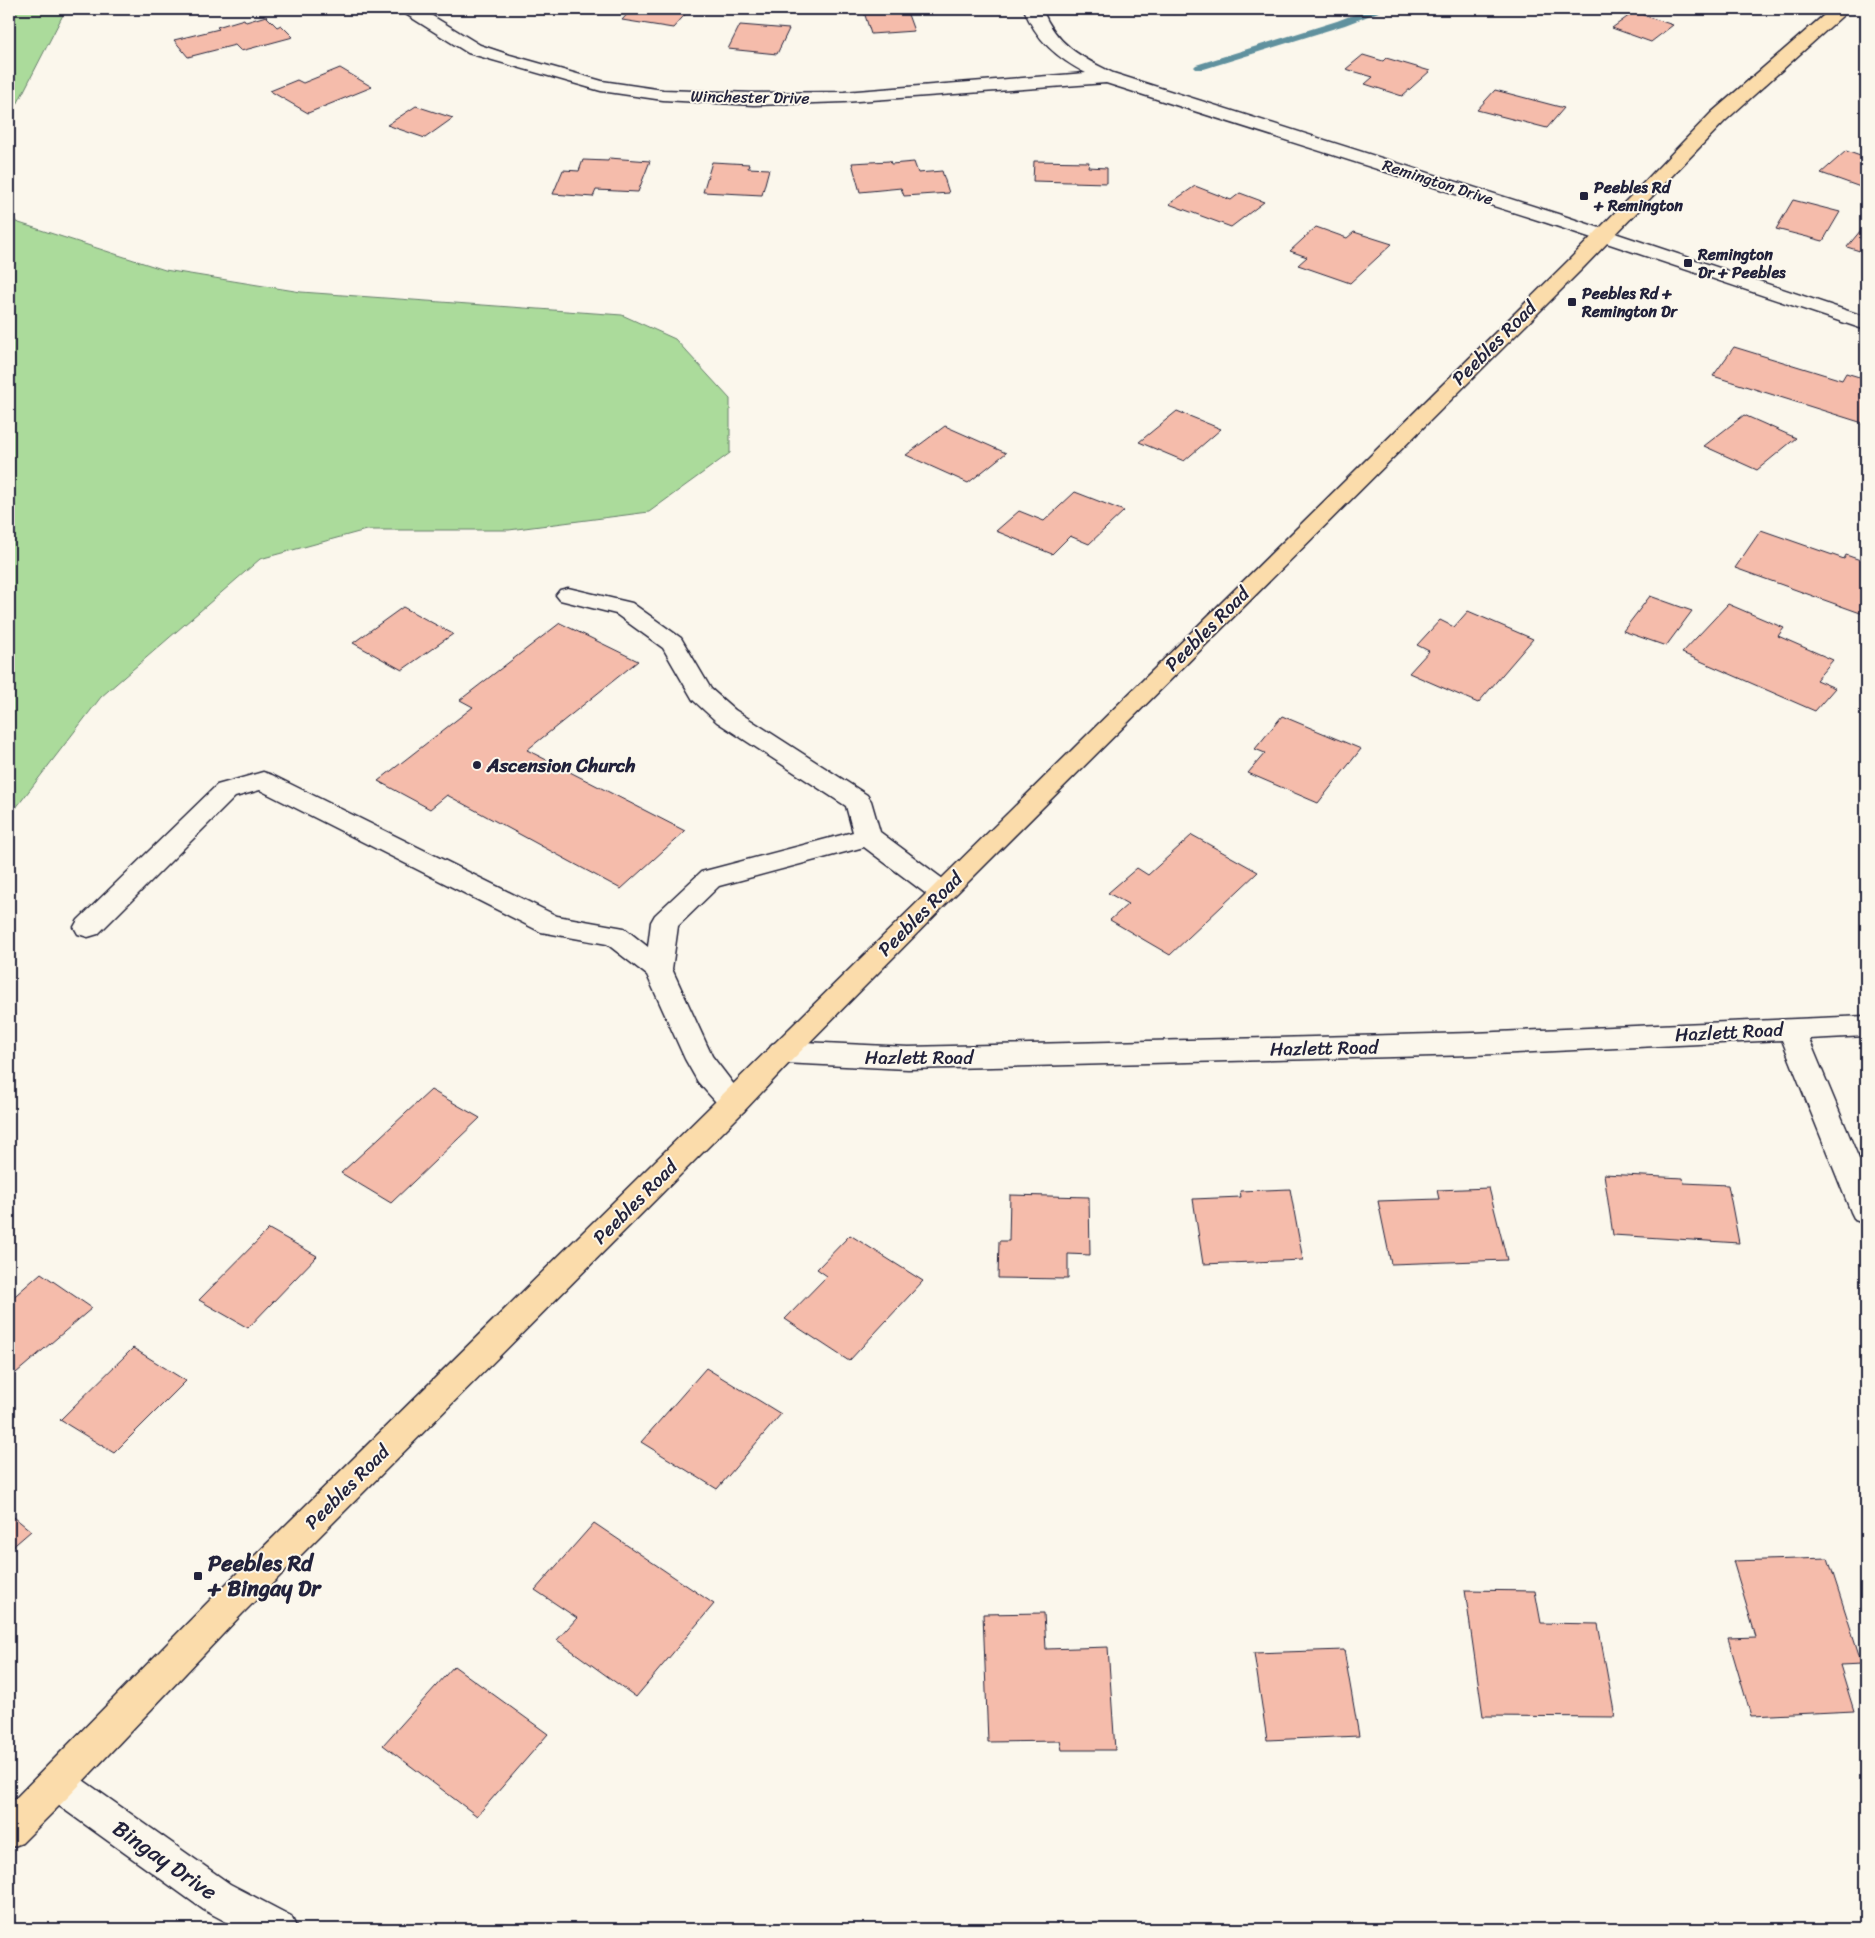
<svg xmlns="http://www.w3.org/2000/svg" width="1875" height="1938" font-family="Sriracha,sans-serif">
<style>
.green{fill:#abdb9b;stroke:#667e6b}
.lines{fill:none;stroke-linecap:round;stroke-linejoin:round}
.stream{fill:#60919e;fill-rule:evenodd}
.building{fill:#f5bcab;stroke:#22223b}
.minor-casing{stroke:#22223b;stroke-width:3}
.major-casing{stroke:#22223b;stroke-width:3}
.minor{fill:#fbf7ec;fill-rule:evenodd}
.major{fill:#fbdcab;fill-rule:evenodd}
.poi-dot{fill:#22223b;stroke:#fbf7ec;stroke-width:2}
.labels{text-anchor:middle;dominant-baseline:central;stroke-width:4;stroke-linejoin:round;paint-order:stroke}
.far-street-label{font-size:16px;fill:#22223b;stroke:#fbf7ec}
.far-poi-label{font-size:16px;font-weight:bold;fill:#22223b;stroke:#fbf7ec;text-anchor:start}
.street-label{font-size:19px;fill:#22223b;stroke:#fbf7ec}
.poi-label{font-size:19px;font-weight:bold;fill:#22223b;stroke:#fbf7ec;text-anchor:start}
.near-poi-label{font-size:22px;font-weight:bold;fill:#22223b;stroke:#fbf7ec;text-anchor:start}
.near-street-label{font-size:22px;fill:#22223b;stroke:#fbf7ec}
</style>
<rect width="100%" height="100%" fill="#fbf7ec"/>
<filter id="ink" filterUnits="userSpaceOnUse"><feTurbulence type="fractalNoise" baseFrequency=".02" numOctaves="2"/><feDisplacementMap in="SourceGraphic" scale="10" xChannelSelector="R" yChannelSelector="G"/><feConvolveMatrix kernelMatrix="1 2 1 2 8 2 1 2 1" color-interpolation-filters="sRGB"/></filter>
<g filter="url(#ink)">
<path class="green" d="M 9,9 L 66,9 L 9,120 Z
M 9,207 L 16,222 L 165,270 L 301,292 L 622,315 L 675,339 L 730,399 L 730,453 L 649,512 L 509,530 L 366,530 L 260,559 L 101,697 L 9,817 Z"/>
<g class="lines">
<path class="stream" d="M 1368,9 L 1383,9 L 1381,11 L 1345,25 L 1204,69 L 1196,69 L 1194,67 L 1196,65 L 1337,21 Z"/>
</g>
<path class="building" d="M 632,9 L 690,9 L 673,28 L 622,20 Z
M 863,9 L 906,9 L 914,31 L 871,34 Z
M 1166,9 L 1195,9 L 1173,14 Z
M 1634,12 L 1673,25 L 1651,42 L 1612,28 Z
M 266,16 L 277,27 L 281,25 L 293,37 L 241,51 L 235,45 L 188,57 L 174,40 L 219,29 L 217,27 L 244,19 L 246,22 Z
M 740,25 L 789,29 L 777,54 L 728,49 Z
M 1363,55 L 1383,61 L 1386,58 L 1430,71 L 1402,96 L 1365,84 L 1373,77 L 1346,69 Z
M 340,68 L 372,87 L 308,113 L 270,91 L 297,80 L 303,83 Z
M 1495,90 L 1564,108 L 1547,128 L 1477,110 Z
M 416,106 L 453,118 L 425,138 L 387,125 Z
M 1846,151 L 1866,158 L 1866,189 L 1821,173 Z
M 609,158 L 650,161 L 638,192 L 596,190 L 593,197 L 553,194 L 563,170 L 579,171 L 583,160 L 608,161 Z
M 890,161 L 891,164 L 914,162 L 918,173 L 942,171 L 949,193 L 904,196 L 901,188 L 860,192 L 852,163 Z
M 1034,161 L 1089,162 L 1088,167 L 1107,168 L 1107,183 L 1033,181 Z
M 712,162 L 749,164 L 748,168 L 769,169 L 762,195 L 703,192 Z
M 1195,186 L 1231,200 L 1240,193 L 1264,202 L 1231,227 L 1169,204 Z
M 1793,200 L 1840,212 L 1823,241 L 1776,229 Z
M 1866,224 L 1866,253 L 1847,247 Z
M 1316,227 L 1347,238 L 1354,232 L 1392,244 L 1350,283 L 1298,265 L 1307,257 L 1290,251 Z
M 1734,347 L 1842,380 L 1846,373 L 1866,379 L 1866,424 L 1713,376 Z
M 1177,411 L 1221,429 L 1184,461 L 1139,442 Z
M 1744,415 L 1796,438 L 1757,470 L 1704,446 Z
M 945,426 L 1006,453 L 968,483 L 906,455 Z
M 1075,492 L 1124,511 L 1089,544 L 1070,536 L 1052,554 L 996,531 L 1019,511 L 1044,521 Z
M 1761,530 L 1844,559 L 1846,555 L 1866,562 L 1866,615 L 1735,568 Z
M 1650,596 L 1692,611 L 1666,646 L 1623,631 Z
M 1728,604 L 1784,628 L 1778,636 L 1833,660 L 1816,680 L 1835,688 L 1815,711 L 1682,653 Z
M 403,607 L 453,634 L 402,670 L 353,643 Z
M 1468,611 L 1533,639 L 1478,703 L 1409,673 L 1429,651 L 1417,645 L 1440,620 L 1454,627 Z
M 560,623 L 638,661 L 527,750 L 685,831 L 621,889 L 447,795 L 430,809 L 378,781 L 473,707 L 460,700 Z
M 1282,716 L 1361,749 L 1318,803 L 1248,773 L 1265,753 L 1255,749 Z
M 1192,835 L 1258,872 L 1170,955 L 1110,920 L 1128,904 L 1108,893 L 1137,868 L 1148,875 Z
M 431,1090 L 480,1118 L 391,1203 L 341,1173 Z
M 1604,1174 L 1683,1178 L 1684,1183 L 1728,1185 L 1739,1243 L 1613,1235 Z
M 1489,1188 L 1507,1260 L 1391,1264 L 1378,1201 L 1439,1199 L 1437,1190 Z
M 1290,1189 L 1303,1260 L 1203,1264 L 1193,1199 L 1241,1197 L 1240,1191 Z
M 1010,1195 L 1089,1197 L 1090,1255 L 1068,1254 L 1068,1279 L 998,1278 L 999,1241 L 1009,1241 Z
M 269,1229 L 317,1256 L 248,1328 L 199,1300 Z
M 850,1235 L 923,1281 L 849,1361 L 785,1319 L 827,1276 L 817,1269 Z
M 41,1273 L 92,1308 L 16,1373 L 9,1368 L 9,1301 Z
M 133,1348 L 186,1381 L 114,1453 L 60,1420 Z
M 706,1368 L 781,1414 L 717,1489 L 641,1442 Z
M 9,1513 L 31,1531 L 9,1550 Z
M 594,1523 L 714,1604 L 636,1697 L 557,1640 L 577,1618 L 535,1590 Z
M 1828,1558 L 1862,1664 L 1840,1665 L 1854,1711 L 1751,1716 L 1728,1638 L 1756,1637 L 1733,1561 Z
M 1465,1590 L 1535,1591 L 1541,1623 L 1598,1624 L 1615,1717 L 1483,1716 Z
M 1044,1613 L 1046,1649 L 1108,1647 L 1115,1750 L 1062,1750 L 1060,1741 L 988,1742 L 983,1614 Z
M 1344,1650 L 1359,1736 L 1267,1740 L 1254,1653 Z
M 454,1666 L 548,1734 L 477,1816 L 383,1745 Z"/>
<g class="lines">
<g class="minor-casing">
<path id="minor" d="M 401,9 L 421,9 L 480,45 L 510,55 L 602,81 L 663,90 L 754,93 L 844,92 L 1086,73 C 1057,58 1036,40 1024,9 L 1042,9 C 1056,44 1080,57 1113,73 L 1561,215 L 1866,317 L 1866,330 L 1547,223 L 1106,83 L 844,102 L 754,105 L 663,100 L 601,91 L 468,53 L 404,13 Z
M 568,588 L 632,603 L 681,638 L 711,689 L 735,710 L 867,795 L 871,801 L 880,832 L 951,885 L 955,892 L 951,899 L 942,901 L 933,899 L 864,847 L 719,886 L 678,926 L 672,969 L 712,1056 L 748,1103 L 744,1111 L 734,1114 L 724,1111 L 698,1082 L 685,1059 L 647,975 L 607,944 L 541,932 L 260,790 L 235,797 L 98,934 L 88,937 L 78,934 L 74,927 L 78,920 L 217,785 L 263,772 L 272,775 L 557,916 L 624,928 L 648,947 L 651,922 L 655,915 L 701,872 L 853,832 L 846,806 L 717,722 L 693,700 L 663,648 L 616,614 L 560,600 L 556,595 L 560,590 Z
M 1866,1016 L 1866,1036 L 1809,1039 L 1866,1176 L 1866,1224 L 1855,1220 L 1851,1212 L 1782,1040 L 1473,1055 L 908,1069 L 782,1063 L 772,1060 L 768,1052 L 772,1044 L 782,1041 L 908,1047 L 1473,1033 Z
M 57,1766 L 70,1771 L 230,1884 L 291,1916 L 297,1929 L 240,1929 L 204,1910 L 44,1795 L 39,1783 L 44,1771 Z"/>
</g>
<g class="major-casing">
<path id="major" d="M 1831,9 L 1850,9 L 1725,121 L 1584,267 L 951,899 L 792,1060 L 744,1111 L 242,1614 L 70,1795 L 22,1843 L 9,1848 L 9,1805 L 218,1592 L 1570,259 L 1711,113 Z"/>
</g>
<use href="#minor" class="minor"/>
<use href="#major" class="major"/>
</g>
</g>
<g class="poi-dot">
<rect x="1579" y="191" width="10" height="10" rx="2.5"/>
<rect x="1683" y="258" width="10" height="10" rx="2.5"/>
<rect x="1567" y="297" width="10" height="10" rx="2.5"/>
<circle cx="477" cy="765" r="5"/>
<rect x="193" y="1571" width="10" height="10" rx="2.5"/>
</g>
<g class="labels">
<g class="far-street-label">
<text transform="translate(750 97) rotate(1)">Winchester Drive</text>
<text transform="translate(1438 182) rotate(18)">Remington Drive</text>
</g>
<g class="far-poi-label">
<text x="1594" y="187">Peebles Rd<tspan x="1594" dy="18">+ Remington</tspan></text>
<text x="1698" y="254">Remington<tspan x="1698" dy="18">Dr + Peebles</tspan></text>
<text x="1582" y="293">Peebles Rd +<tspan x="1582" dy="18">Remington Dr</tspan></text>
</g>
<g class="street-label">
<text transform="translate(1494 343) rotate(-45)">Peebles Road</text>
<text transform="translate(1207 629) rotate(-45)">Peebles Road</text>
<text transform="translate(920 914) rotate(-45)">Peebles Road</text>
<text transform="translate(1729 1032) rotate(-3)">Hazlett Road</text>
<text transform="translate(1324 1048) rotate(-1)">Hazlett Road</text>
<text x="919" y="1057">Hazlett Road</text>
<text transform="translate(635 1202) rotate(-45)">Peebles Road</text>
<text transform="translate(347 1487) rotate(-45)">Peebles Road</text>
</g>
<g class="poi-label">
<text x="487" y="765">Ascension Church</text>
</g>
<g class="near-poi-label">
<text x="208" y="1563">Peebles Rd<tspan x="208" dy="25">+ Bingay Dr</tspan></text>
</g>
<g class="near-street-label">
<text transform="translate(165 1860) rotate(35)">Bingay Drive</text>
</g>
</g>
<rect width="1875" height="1938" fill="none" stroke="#fbf7ec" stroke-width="30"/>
<rect x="15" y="15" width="1845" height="1908" fill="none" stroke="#22223b" stroke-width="2" filter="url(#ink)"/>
</svg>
